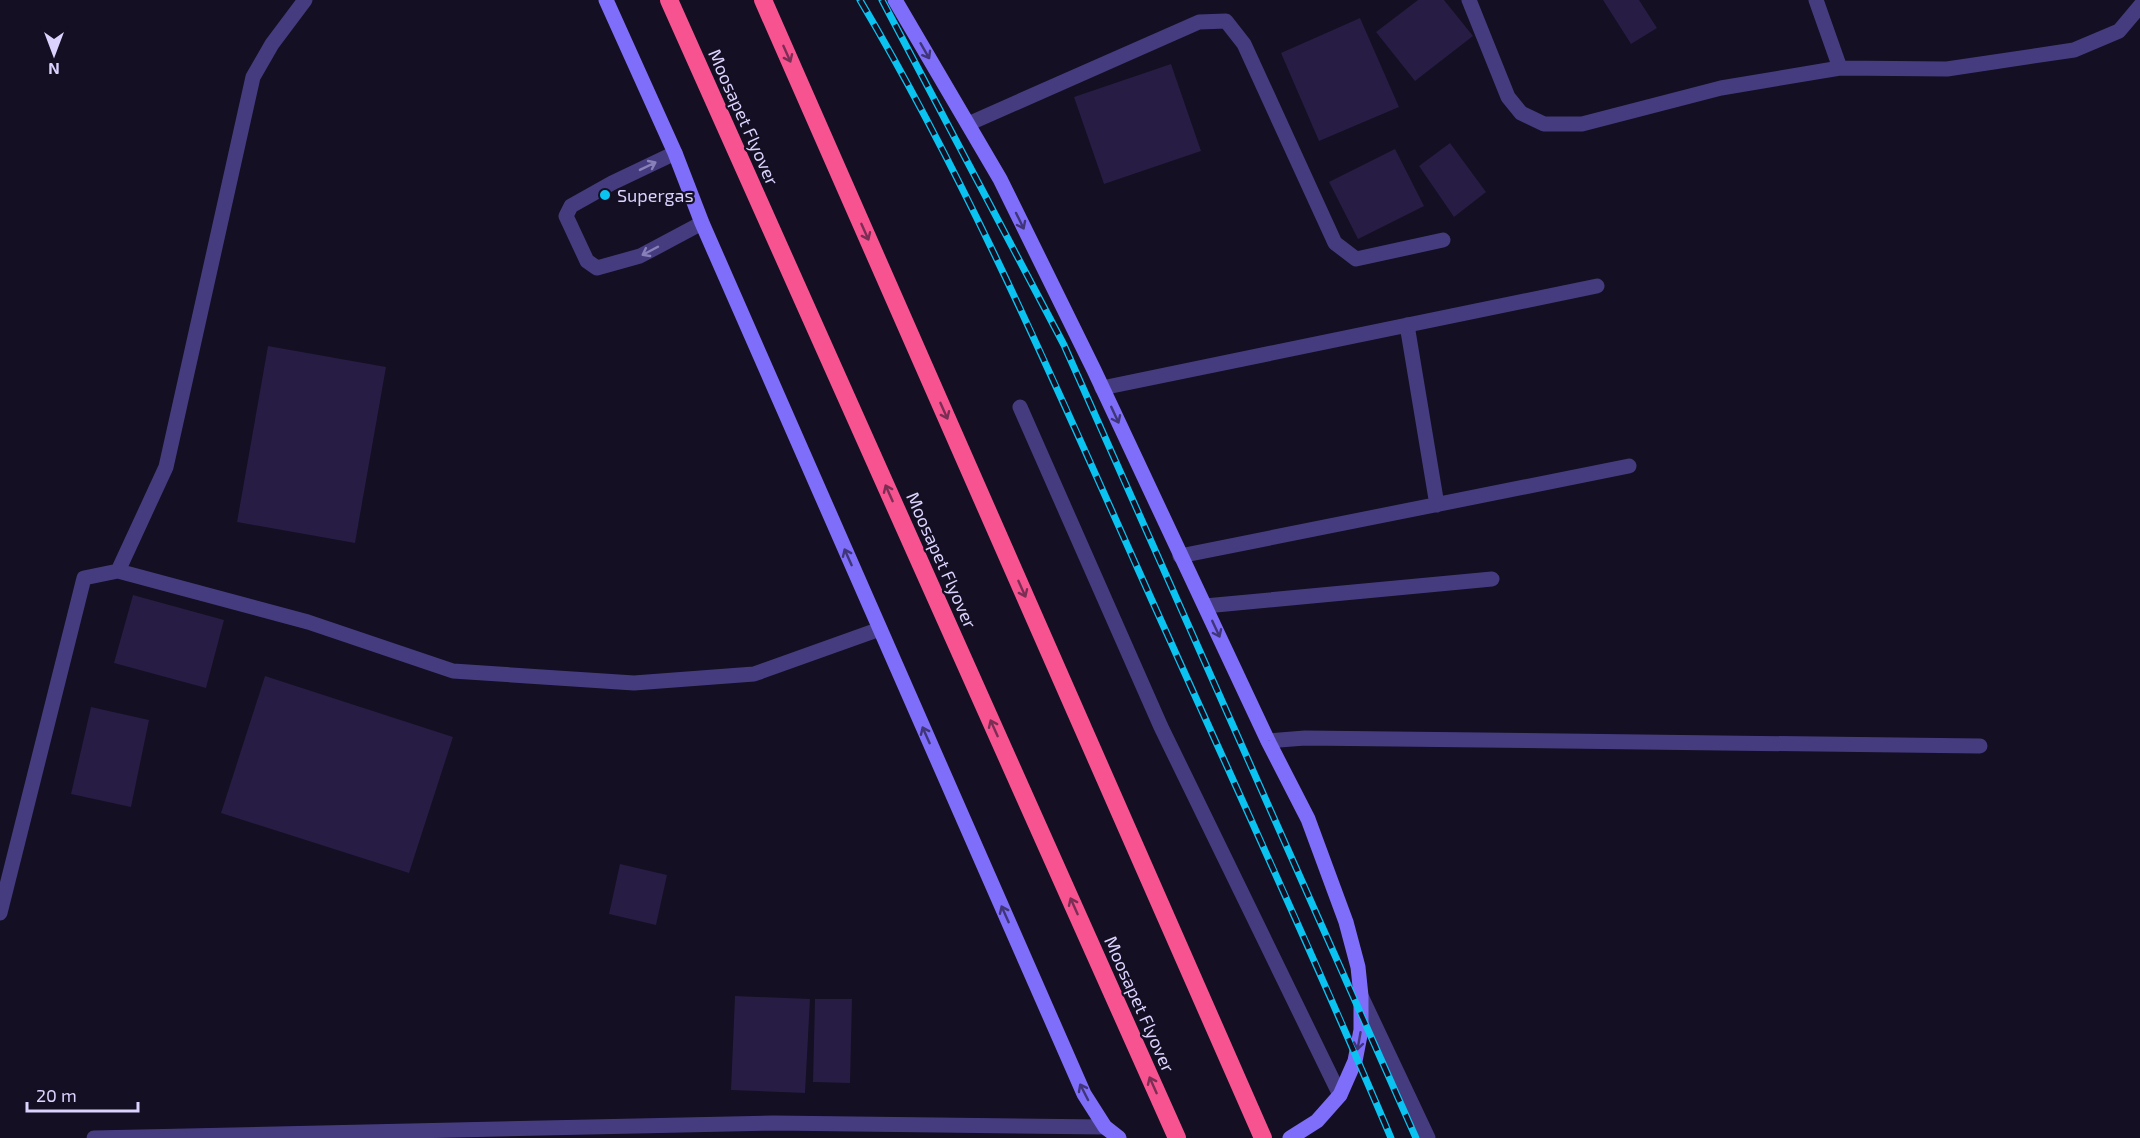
<svg xmlns="http://www.w3.org/2000/svg" width="2140" height="1138" font-family="'Exo 2',sans-serif">
<style>
.building{fill:#271c43}
.lines{fill:none;stroke-linecap:round;stroke-linejoin:round}
.lane{stroke:#453c7f;stroke-width:15}
.street{stroke:#453c7f;stroke-width:15}
.secondary{stroke:#7f6ef9;stroke-width:15}
.highway{stroke:#f75391;stroke-width:18}
.rail-casing{stroke:#0bc3f1;stroke-width:7}
.rail{stroke:#140f22;stroke-width:4.5;stroke-dasharray:14;stroke-linecap:butt}
.oneway{stroke:#3f3578}
.oneway2{stroke:#7a2e54}
.oneway3{stroke:#8880b8}
.poi-dot{fill:#0bc3f1;stroke:#140f22;stroke-width:2}
.labels{text-anchor:middle;dominant-baseline:central;stroke-width:4.5;stroke-linejoin:round;paint-order:stroke}
.street-label{font-size:18px;fill:#dbd2fd;stroke:#140f22}
.poi-label{font-size:18px;fill:#dbd2fd;stroke:#140f22;text-anchor:start}
</style>
<rect width="100%" height="100%" fill="#140f22"/>
<path class="building" d="M 1418,0 L 1444,0 L 1473,36 L 1415,81 L 1376,32 Z
M 1603,0 L 1639,0 L 1657,28 L 1631,44 Z
M 1360,18 L 1399,107 L 1319,141 L 1281,53 Z
M 1171,64 L 1201,151 L 1104,184 L 1074,97 Z
M 1450,143 L 1486,192 L 1454,217 L 1419,166 Z
M 1395,149 L 1424,206 L 1358,239 L 1329,182 Z
M 268,346 L 386,367 L 355,543 L 237,522 Z
M 133,595 L 224,620 L 206,688 L 114,663 Z
M 265,676 L 453,737 L 409,873 L 221,813 Z
M 91,707 L 149,720 L 131,807 L 71,794 Z
M 620,864 L 667,875 L 656,925 L 609,914 Z
M 735,996 L 810,999 L 805,1093 L 731,1090 Z
M 815,999 L 852,999 L 850,1083 L 813,1082 Z"/>
<g class="lines">
<path class="lane" d="M 968,124 L 1199,22 L 1226,21 L 1244,44 L 1335,243 L 1356,259 L 1443,240
M 675,153 L 612,183 L 571,206 L 566,216 L 587,261 L 597,268 L 640,256 L 702,223
M 1407,325 L 1437,505
M 1102,388 L 1597,286
M 1020,407 L 1161,727 L 1340,1095
M 1180,556 L 1629,466
M 1268,741 L 1305,738 L 1980,746
M 1361,996 L 1428,1138"/>
<path class="street" d="M 1469,0 L 1508,97 L 1521,113 L 1544,124 L 1582,124 L 1721,88 L 1840,68 L 1947,69 L 2074,50 L 2119,31 L 2140,6
M 1816,0 L 1840,68
M 118,571 L 166,467 L 253,77 L 272,44 L 305,0
M 1205,606 L 1492,579
M 0,913 L 84,578 L 118,571 L 308,622 L 453,671 L 634,683 L 754,674 L 880,629
M 94,1138 L 773,1123 L 1105,1127"/>
<path class="secondary" d="M 606,0 L 675,153 L 702,223 L 1084,1094 L 1105,1127 L 1119,1138
M 895,0 L 1000,179 L 1094,370 L 1268,741 L 1308,819 L 1346,922 L 1358,967 L 1361,996 L 1361,1030 L 1355,1061 L 1340,1095 L 1317,1121 L 1290,1138"/>
<path class="highway" d="M 669,0 L 1177,1138
M 763,0 L 1263,1138"/>
<g class="rail-casing">
<path id="rail" d="M 860,0 C 967,181 1051,375 1137,567 C 1222,757 1310,946 1391,1138
M 882,0 L 1064,345 L 1416,1138"/>
</g>
<use href="#rail" class="rail"/>
</g>
<defs><path id="oneway-shaft" d="M-6 0H5M1.5-3L5.5 0L1.5 3" fill="none" stroke-width="1.6" stroke-linecap="round" stroke-linejoin="round" transform="scale(1.5)"/></defs>
<g class="oneway">
<use href="#oneway-shaft" transform="translate(925 51) rotate(60)"/>
<use href="#oneway-shaft" transform="translate(1020 221) rotate(64)"/>
<use href="#oneway-shaft" transform="translate(1115 415) rotate(65)"/>
<use href="#oneway-shaft" transform="translate(848 557) rotate(-114)"/>
<use href="#oneway-shaft" transform="translate(1216 629) rotate(65)"/>
<use href="#oneway-shaft" transform="translate(926 735) rotate(-114)"/>
<use href="#oneway-shaft" transform="translate(1005 914) rotate(-114)"/>
<use href="#oneway-shaft" transform="translate(1359 1041) rotate(100)"/>
<use href="#oneway-shaft" transform="translate(1084 1092) rotate(-117)"/>
</g>
<g class="oneway2">
<use href="#oneway-shaft" transform="translate(787 54) rotate(66)"/>
<use href="#oneway-shaft" transform="translate(865 232) rotate(66)"/>
<use href="#oneway-shaft" transform="translate(944 411) rotate(66)"/>
<use href="#oneway-shaft" transform="translate(889 493) rotate(-114)"/>
<use href="#oneway-shaft" transform="translate(1022 589) rotate(66)"/>
<use href="#oneway-shaft" transform="translate(994 728) rotate(-114)"/>
<use href="#oneway-shaft" transform="translate(1074 906) rotate(-114)"/>
<use href="#oneway-shaft" transform="translate(1153 1085) rotate(-114)"/>
</g>
<g class="oneway3">
<use href="#oneway-shaft" transform="translate(648 166) rotate(-26)"/>
<use href="#oneway-shaft" transform="translate(650 251) rotate(152)"/>
</g>
<circle class="poi-dot" cx="605" cy="195" r="6"/>
<g class="labels">
<g class="street-label">
<text transform="translate(744 117) rotate(66)">Moosapet Flyover</text>
<text transform="translate(942 560) rotate(66)">Moosapet Flyover</text>
<text transform="translate(1140 1004) rotate(66)">Moosapet Flyover</text>
</g>
<g class="poi-label">
<text x="617" y="195">Supergas</text>
</g>
</g>
<g transform="translate(54 54) rotate(180)" stroke="#140f22" stroke-width="4.5" paint-order="stroke">
<path d="M0-4.5L10 22L0 15L-10 22Z" fill="#dbd2fd"/>
<text y="-9" font-size="16" font-weight="bold" text-anchor="middle" fill="#dbd2fd">N</text>
</g>
<path d="M27 1102v9h111v-9" fill="none" stroke="#dbd2fd" stroke-width="3"/>
<text x="36" y="1102" font-size="18" fill="#dbd2fd" stroke="#140f22" stroke-width="4.5" paint-order="stroke">20 m</text>
</svg>
